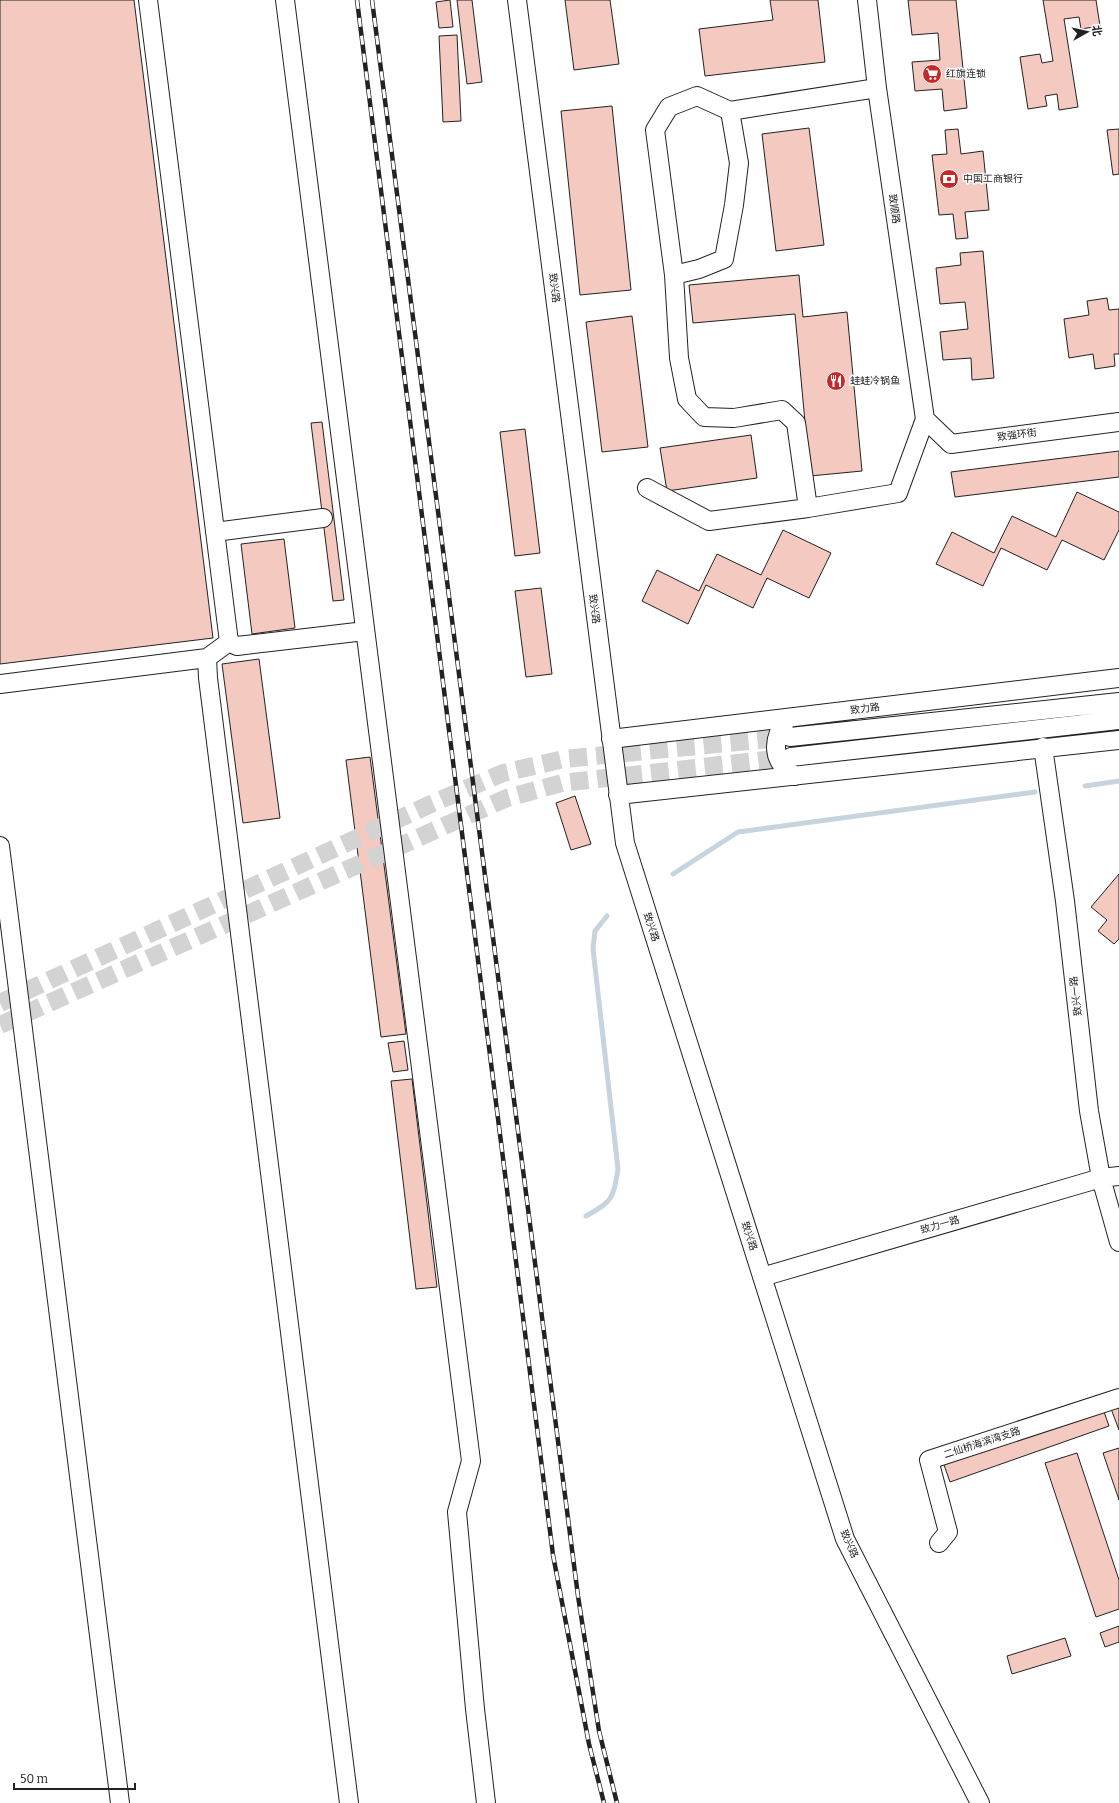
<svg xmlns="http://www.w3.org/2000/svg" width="1119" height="1803" font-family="Bitter,'Noto Sans SC',serif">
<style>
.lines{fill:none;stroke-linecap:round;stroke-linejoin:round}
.stream{stroke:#c7d3dd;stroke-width:5}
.building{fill:#f3c9c0;stroke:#222}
.minor-tunnel{stroke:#d3d3d3;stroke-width:18;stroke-dasharray:18 9;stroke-linecap:butt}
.minor-casing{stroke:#222;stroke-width:20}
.minor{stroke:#fff;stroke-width:18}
.rail-casing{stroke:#222;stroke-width:4.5}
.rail{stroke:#fff;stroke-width:3;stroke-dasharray:9;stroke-linecap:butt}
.labels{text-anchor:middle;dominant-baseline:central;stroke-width:3;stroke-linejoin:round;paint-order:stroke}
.poi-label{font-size:10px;fill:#222;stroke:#fff;text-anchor:start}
.street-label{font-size:10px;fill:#222;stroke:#fff}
</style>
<rect width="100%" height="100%" fill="#fff"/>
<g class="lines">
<path class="stream" d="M 1085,786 L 1119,781
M 673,874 L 738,832 L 1035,792
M 586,1216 C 613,1201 613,1199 618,1169 L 593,949 L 595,931 L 607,916"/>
</g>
<path class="building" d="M 0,0 L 134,0 L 213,638 L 0,664 Z
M 450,0 L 453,27 L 439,28 L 436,2 Z
M 457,0 L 472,0 L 482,82 L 467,84 Z
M 565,0 L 610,0 L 619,64 L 574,70 Z
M 770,0 L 818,0 L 825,62 L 705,76 L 699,29 L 773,20 Z
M 908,0 L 956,0 L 967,108 L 944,111 L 942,89 L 915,91 L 912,62 L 940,60 L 938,33 L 912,35 Z
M 1043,0 L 1096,0 L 1100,26 L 1081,29 L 1079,17 L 1064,19 L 1078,107 L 1059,110 L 1057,94 L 1045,96 L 1047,106 L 1028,109 L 1020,57 L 1040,54 L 1042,63 L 1053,61 Z
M 457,35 L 461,121 L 443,122 L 439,36 Z
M 612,106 L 631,290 L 580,295 L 561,111 Z
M 809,128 L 824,245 L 776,251 L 762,134 Z
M 958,129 L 961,154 L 983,151 L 989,210 L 965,212 L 968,238 L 956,239 L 953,214 L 939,215 L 932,155 L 947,154 L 945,130 Z
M 1119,129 L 1119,174 L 1113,175 L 1107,130 Z
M 983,251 L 994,378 L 972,380 L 971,358 L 943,360 L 940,332 L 968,329 L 965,302 L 940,304 L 936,268 L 961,265 L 960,253 Z
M 799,275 L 803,317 L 847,312 L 862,471 L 810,476 L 795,314 L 693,323 L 689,285 Z
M 1107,298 L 1109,310 L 1119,309 L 1119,354 L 1114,354 L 1115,366 L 1095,369 L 1093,354 L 1069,358 L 1064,319 L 1089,315 L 1087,301 Z
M 632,316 L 648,447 L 602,452 L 586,322 Z
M 322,422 L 344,600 L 333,601 L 311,423 Z
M 525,429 L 540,553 L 515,556 L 500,432 Z
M 751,435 L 757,478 L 667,491 L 660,448 Z
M 1119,451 L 1119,477 L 955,497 L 951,472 Z
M 1077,492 L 1119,512 L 1119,530 L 1104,560 L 1062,540 L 1047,570 L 1001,548 L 983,586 L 936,564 L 952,532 L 994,553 L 1012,516 L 1056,537 Z
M 783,530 L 831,553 L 809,598 L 767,578 L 753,608 L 706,585 L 688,624 L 642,601 L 657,570 L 699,591 L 717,554 L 761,575 Z
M 284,539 L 295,628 L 252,634 L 241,544 Z
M 541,588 L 552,674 L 526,677 L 515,591 Z
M 259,659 L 280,818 L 243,823 L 222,664 Z
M 370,757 L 406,1034 L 381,1037 L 346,760 Z
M 575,796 L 591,844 L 571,850 L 556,803 Z
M 1119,874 L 1119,939 L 1114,944 L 1098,931 L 1107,920 L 1091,907 Z
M 404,1041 L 408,1070 L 393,1072 L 388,1043 Z
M 412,1079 L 437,1287 L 416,1289 L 391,1081 Z
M 1119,1402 L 1119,1430 L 1110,1406 Z
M 1102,1406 L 1109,1426 L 950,1482 L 943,1462 Z
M 1119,1448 L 1119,1500 L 1103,1453 Z
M 1077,1453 L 1119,1580 L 1119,1609 L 1096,1617 L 1045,1463 Z
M 1119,1626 L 1119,1642 L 1105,1647 L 1100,1633 Z
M 1065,1638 L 1071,1656 L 1012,1674 L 1007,1656 Z"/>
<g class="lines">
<path class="minor-tunnel" d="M 0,1003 L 431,804 L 503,773 L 564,759 L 790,737
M 0,1025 L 507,798 L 562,783 L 791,757"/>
<g class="minor-casing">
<path id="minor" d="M 148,0 L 229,642 L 207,658 L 208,678 L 349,1803
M 285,0 L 471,1461 L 457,1512 L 475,1709 L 486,1803
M 517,0 L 625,843 L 845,1539 L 980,1803
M 674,275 L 699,269 L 724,259 L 734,205 L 739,163 L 730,111 L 877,88
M 925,419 L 951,444 L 1119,422
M 647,488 L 709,521 L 808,508 L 796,423 L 782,410 L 734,418 L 704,417 L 687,399 L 679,358 L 674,275 L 655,130 L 669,107 L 697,96 L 730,111
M 808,508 L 898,493 L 925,419 L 877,88 L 867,0
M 215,532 L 323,518
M 229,642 L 237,646 L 365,631
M 0,684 L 207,658
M 788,718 C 771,739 771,762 795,776
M 790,737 L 1119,702
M 611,739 L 1119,678
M 1043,747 L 1065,901 L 1089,1111 L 1101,1178 L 1119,1242
M 791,757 L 1119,720
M 618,795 L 1119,740
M 0,846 L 120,1803
M 762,1277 L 1101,1178 L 1119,1176
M 939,1543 L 948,1532 L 929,1460 L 1119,1398"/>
</g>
<use href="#minor" class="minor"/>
<g class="rail-casing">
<path id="rail" d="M 357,0 L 553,1555 L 589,1744 L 604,1803
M 372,0 L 578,1596 L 599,1731 L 617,1803"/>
</g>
<use href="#rail" class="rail"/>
</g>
<defs>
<g id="supermarket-disc" transform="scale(1)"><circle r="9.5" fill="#c62828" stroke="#fff"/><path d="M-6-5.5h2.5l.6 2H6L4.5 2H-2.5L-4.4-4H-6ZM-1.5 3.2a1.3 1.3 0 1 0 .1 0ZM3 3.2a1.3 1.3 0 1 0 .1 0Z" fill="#fff"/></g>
<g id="bank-disc" transform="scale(1)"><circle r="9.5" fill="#c62828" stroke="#fff"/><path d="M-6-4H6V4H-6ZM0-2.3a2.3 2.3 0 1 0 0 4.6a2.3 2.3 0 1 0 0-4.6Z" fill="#fff"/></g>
<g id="restaurant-disc" transform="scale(1)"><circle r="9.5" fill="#c62828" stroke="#fff"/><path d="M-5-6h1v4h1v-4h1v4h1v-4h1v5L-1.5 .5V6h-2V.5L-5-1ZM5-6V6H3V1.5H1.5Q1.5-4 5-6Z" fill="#fff"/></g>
</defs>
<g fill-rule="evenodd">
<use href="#supermarket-disc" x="932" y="74"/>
<use href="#bank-disc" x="949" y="179"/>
<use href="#restaurant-disc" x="836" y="381"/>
</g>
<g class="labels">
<g class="poi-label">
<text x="946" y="74">红旗连锁</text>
<text x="963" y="179">中国工商银行</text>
<text x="850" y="381">蛙蛙冷锅鱼</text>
</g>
<g class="street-label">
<text transform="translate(894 209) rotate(82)">致顺路</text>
<text transform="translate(554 288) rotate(83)">致兴路</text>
<text transform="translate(1017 435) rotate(-7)">致强环街</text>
<text transform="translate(594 609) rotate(83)">致兴路</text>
<text transform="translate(865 709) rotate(-7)">致力路</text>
<text transform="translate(651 927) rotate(72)">致兴路</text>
<text transform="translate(1076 996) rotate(-97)">致兴一路</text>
<text transform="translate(940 1225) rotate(-16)">致力一路</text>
<text transform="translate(749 1236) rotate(72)">致兴路</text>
<text transform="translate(982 1443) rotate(-18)">二仙桥海滨湾支路</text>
<text transform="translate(849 1544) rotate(66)">致兴路</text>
</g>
</g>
<g transform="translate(1087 32) rotate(82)" stroke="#ffffff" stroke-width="3" paint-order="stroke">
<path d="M0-3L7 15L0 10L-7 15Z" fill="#222222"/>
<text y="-6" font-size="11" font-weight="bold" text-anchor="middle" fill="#222222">北</text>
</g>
<path d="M14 1783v6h121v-6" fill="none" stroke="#222222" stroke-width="2"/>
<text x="20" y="1783" font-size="12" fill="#222222" stroke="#ffffff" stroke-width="3" paint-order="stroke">50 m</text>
</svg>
